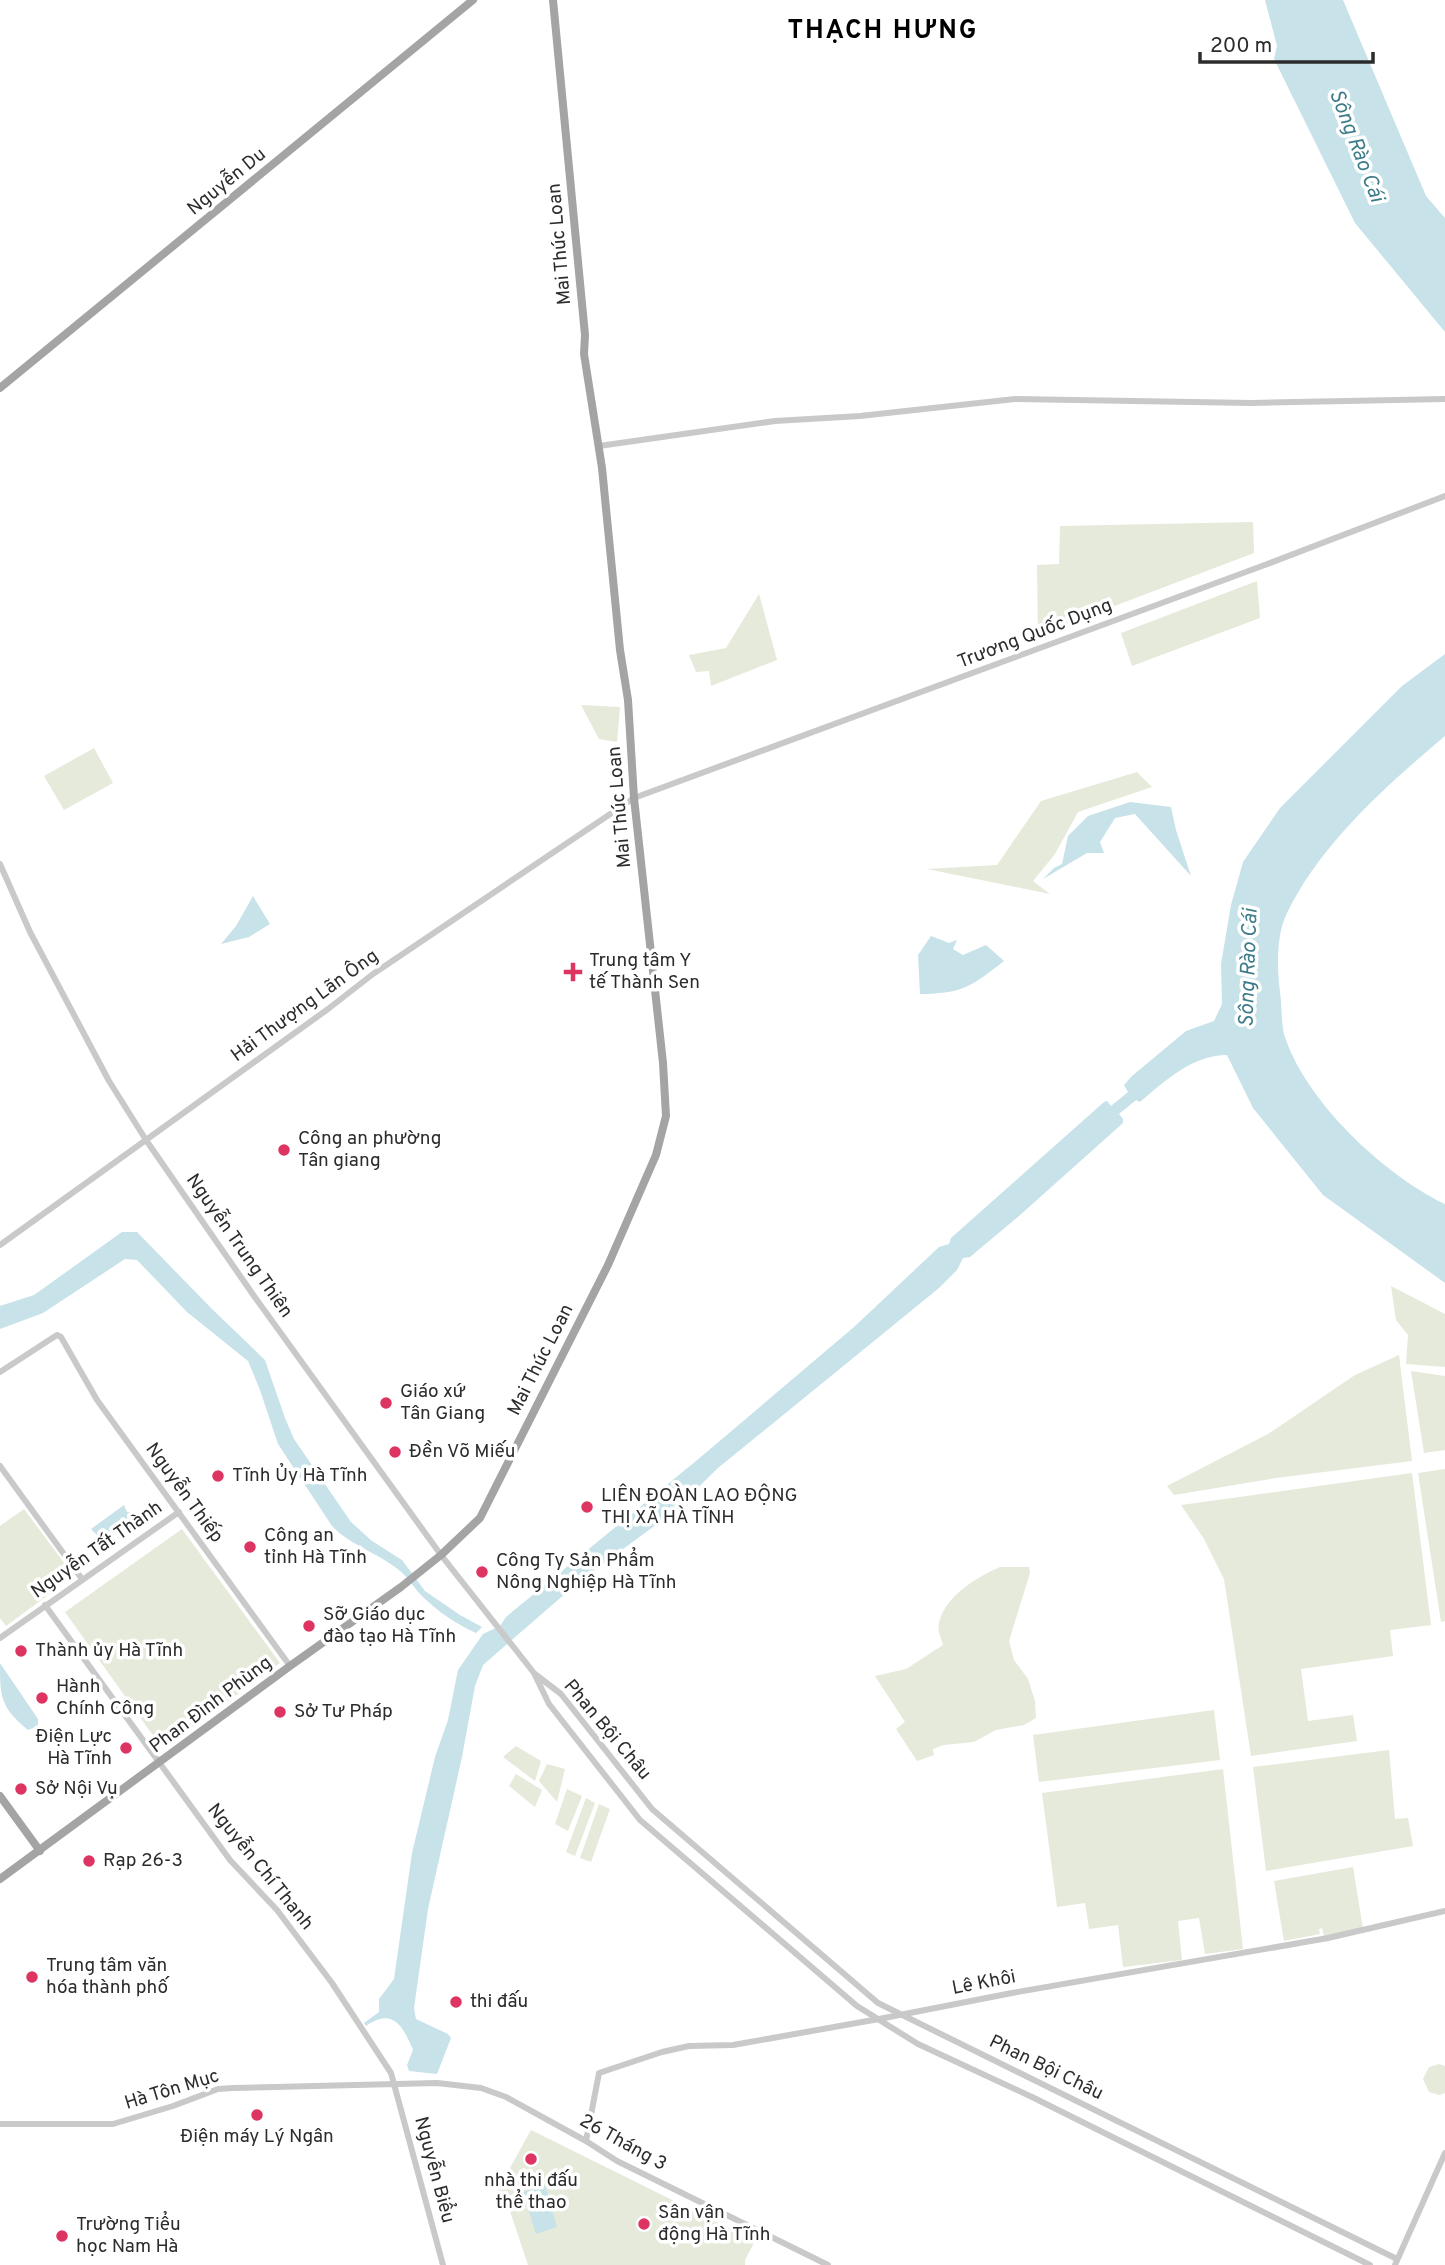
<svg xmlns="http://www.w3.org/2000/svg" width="1445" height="2265" font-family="Overpass,sans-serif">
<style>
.green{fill:#e5eada}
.water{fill:#c7e2e9}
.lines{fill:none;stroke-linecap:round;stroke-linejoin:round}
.minor{stroke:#c9c9c9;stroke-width:6}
.major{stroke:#a4a4a4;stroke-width:8}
.poi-dot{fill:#de3461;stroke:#fff;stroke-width:2.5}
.labels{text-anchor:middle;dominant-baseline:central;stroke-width:7;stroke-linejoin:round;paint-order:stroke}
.street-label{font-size:19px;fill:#2c2c2c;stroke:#fff}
.poi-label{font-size:19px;fill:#2c2c2c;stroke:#fff;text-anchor:start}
.water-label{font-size:21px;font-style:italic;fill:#3e7c8a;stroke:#fff}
.district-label{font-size:26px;font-weight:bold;letter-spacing:2px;fill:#000;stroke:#fff}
</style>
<rect width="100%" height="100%" fill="#fff"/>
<path class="green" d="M 1253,522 L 1254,553 L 1038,635 L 1037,565 L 1059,564 L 1060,526 Z
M 1257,581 L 1260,618 L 1132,666 L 1121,633 Z
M 759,594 L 777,660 L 711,686 L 709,671 L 696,672 L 689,655 L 726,648 Z
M 581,705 L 620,707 L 617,742 L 599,739 Z
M 94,748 L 113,783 L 64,810 L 44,776 Z
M 1137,772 L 1152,787 L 1078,812 L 1055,854 L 1033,881 L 1050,894 L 927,869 L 997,865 L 1041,801 Z
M 1391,1286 L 1445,1314 L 1445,1367 L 1406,1364 L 1408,1335 L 1396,1320 Z
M 1399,1355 L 1412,1461 L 1276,1478 L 1174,1495 L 1167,1486 L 1268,1434 L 1355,1375 Z
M 1411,1371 L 1445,1376 L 1445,1450 L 1424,1453 Z
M 1445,1469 L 1445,1621 L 1441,1622 L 1418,1473 Z
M 1412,1473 L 1431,1625 L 1390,1630 L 1393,1656 L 1301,1669 L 1308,1721 L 1353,1715 L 1357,1741 L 1251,1756 L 1224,1579 L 1204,1539 L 1181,1505 Z
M 24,1509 L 74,1576 L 6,1626 L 0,1618 L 0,1526 Z
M 182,1529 L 280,1663 L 170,1744 L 159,1744 L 65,1612 Z
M 1000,1567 L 1029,1567 L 1030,1573 L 1009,1641 L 1014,1660 L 1028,1679 L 1035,1701 L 1036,1718 L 1024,1725 L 996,1730 L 974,1742 L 944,1745 L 933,1749 L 934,1755 L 917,1761 L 896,1729 L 905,1722 L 875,1676 L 906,1669 L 943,1645 C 941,1638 937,1630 939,1623 C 945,1596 977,1577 1000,1567 Z
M 1214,1710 L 1220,1760 L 1039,1782 L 1033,1735 Z
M 516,1746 L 541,1761 L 535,1781 L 503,1757 Z
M 1389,1750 L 1395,1819 L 1408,1818 L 1413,1846 L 1266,1871 L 1253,1767 Z
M 547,1764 L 565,1769 L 557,1802 L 539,1781 Z
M 1223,1769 L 1243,1949 L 1205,1954 L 1199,1918 L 1178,1921 L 1182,1960 L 1123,1967 L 1118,1925 L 1089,1929 L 1085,1903 L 1057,1907 L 1042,1793 Z
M 516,1774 L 542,1790 L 535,1807 L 509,1786 Z
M 567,1789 L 582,1796 L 568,1831 L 555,1824 Z
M 586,1798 L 595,1803 L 575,1856 L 566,1852 Z
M 599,1804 L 610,1809 L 591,1862 L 580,1858 Z
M 1353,1867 L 1363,1929 L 1324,1936 L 1322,1928 L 1319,1929 L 1320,1934 L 1284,1941 L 1274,1881 Z
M 1439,2064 L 1445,2066 L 1445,2093 L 1439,2095 L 1429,2092 L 1423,2079 L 1429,2067 Z
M 531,2130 L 755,2241 L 745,2260 L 745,2265 L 528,2265 L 508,2205 L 496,2193 Z"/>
<path class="water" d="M 1265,0 L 1343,0 L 1426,196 L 1445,218 L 1445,332 L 1355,223 L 1274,59 L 1277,46 Z
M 1445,654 L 1445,736 C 1387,785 1321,843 1287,913 C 1276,935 1277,968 1280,992 C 1282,1005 1281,1021 1284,1034 C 1304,1100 1384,1175 1445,1204 L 1445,1283 L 1323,1195 L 1253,1108 L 1227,1055 C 1192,1055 1165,1081 1140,1102 L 1136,1100 L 1119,1114 L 1123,1119 L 1123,1123 L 1019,1216 L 970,1257 L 963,1258 L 957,1270 L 939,1288 L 718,1468 L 672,1513 L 581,1580 L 483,1665 L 475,1686 L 462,1757 L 428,1909 L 414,2008 L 416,2019 L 448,2034 L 451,2038 L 437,2074 L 409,2071 L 407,2065 L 413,2050 C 403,2026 393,2007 366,2026 L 364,2023 L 379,2012 L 379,1999 L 394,1979 L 412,1853 L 435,1757 L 448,1720 L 458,1670 L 483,1634 L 500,1626 L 506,1617 L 702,1456 L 854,1327 L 939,1247 L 949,1244 L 951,1238 L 1104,1102 L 1107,1101 L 1111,1106 L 1128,1092 L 1124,1085 L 1132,1076 L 1186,1031 L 1214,1021 L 1222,1004 L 1221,964 L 1231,905 L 1243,862 L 1280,808 L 1402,686 Z
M 1130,802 L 1171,807 L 1176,830 L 1191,876 L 1135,814 L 1115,818 L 1100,842 L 1104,853 L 1087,853 L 1043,879 L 1054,868 L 1062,864 L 1068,836 L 1088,816 Z
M 253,896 L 270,924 L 249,937 L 221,944 L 236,926 Z
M 931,936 L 949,943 L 957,940 L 953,949 L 963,955 L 986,945 L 1004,961 C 972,986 962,994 920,994 L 918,955 Z
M 122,1232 L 137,1232 L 212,1309 L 265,1360 L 285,1418 L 294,1439 L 351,1522 L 372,1541 L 402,1560 L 425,1591 L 460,1615 L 482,1627 L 476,1633 C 456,1624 437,1611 422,1596 C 414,1588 409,1578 400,1571 C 379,1553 351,1546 332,1526 L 278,1444 L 260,1390 L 248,1361 L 187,1312 L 137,1260 L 125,1259 L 43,1313 L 0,1329 L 0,1306 L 34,1295 Z
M 124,1505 L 127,1512 L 133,1512 L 132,1515 L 99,1540 L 97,1539 L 97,1535 L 91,1529 Z
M 0,1663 L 38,1719 L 38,1726 L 28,1730 C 0,1707 0,1696 0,1663 Z
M 545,2185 L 557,2227 L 536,2234 L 523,2192 Z"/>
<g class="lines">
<path class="minor" d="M 599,446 L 775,421 L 860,416 L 1015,399 L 1251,403 L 1445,399
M 0,864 L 30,932 L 109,1081 L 146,1140 L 254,1296 L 441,1555 L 534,1673 L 549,1704 L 640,1820 L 857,2006 L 918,2044 L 1032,2097 L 1370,2265
M 0,1245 L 328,1009 L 373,974 L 634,798 L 1262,566 L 1445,496
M 0,1372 L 57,1335 L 61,1337 L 97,1400 L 290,1666
M 0,1466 L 82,1579
M 45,1605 L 230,1860 L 277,1910 L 332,1983 L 391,2073 L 443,2265
M 0,1638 L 179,1512
M 535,1674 L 561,1694 L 652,1809 L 878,2003 L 1397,2259
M 0,2124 L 113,2124 L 173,2106 L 218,2089 L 233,2088 L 437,2083 L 481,2088 L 506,2097 L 586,2141 L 617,2161 L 828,2265
M 586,2141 L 599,2073 L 662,2052 L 689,2046 L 733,2045 L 879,2019 L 1012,1993 L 1328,1938 L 1445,1911
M 1395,2265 L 1445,2153"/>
<path class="major" d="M 0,388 L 473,0
M 0,1796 L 40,1851
M 0,1879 L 290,1666 L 401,1587 L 441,1555 L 480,1518 L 608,1265 L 656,1155 L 666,1116 L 663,1063 L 634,798 L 628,700 L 620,650 L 602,468 L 584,354 L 585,335 L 553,0"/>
</g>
<g class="poi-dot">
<path d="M569.5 961.5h7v7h7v7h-7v7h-7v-7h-7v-7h7z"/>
<circle cx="284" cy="1150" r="7"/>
<circle cx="386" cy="1403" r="7"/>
<circle cx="395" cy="1452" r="7"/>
<circle cx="218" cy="1476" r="7"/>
<circle cx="587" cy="1507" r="7"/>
<circle cx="250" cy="1547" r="7"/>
<circle cx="482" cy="1572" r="7"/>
<circle cx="309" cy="1626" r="7"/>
<circle cx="21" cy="1651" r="7"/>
<circle cx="42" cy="1698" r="7"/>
<circle cx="280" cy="1712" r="7"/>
<circle cx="126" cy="1748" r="7"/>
<circle cx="21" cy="1789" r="7"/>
<circle cx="89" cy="1861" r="7"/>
<circle cx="32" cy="1977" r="7"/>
<circle cx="456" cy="2002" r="7"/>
<circle cx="257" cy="2115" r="7"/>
<circle cx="531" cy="2159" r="7"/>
<circle cx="644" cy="2224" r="7"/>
<circle cx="62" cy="2236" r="7"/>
</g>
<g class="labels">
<g class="street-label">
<text transform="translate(227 182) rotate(-39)">Nguyễn Du</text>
<text transform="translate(560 244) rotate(-95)">Mai Thúc Loan</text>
<text transform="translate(1035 634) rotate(-21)">Trương Quốc Dụng</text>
<text transform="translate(620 807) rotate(-95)">Mai Thúc Loan</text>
<text transform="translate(305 1006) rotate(-36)">Hải Thượng Lãn Ông</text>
<text transform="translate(239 1246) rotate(55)">Nguyễn Trung Thiên</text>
<text transform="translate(541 1360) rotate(-63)">Mai Thúc Loan</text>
<text transform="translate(184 1493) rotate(54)">Nguyễn Thiếp</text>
<text transform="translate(97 1550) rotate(-35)">Nguyễn Tất Thành</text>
<text transform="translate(211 1705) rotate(-37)">Phan Đình Phùng</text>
<text transform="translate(607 1730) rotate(50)">Phan Bội Châu</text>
<text transform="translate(260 1867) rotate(51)">Nguyễn Chí Thanh</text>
<text transform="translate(984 1983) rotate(-11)">Lê Khôi</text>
<text transform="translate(1046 2068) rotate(26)">Phan Bội Châu</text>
<text transform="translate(172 2090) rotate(-17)">Hà Tôn Mục</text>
<text transform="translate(623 2143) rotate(29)">26 Tháng 3</text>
<text transform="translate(434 2170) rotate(75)">Nguyễn Biểu</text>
</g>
<g class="poi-label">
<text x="589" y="961">Trung tâm Y<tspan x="589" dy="22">tế Thành Sen</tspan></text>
<text x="298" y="1139">Công an phường<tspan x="298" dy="22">Tân giang</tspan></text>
<text x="400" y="1392">Giáo xứ<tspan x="400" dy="22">Tân Giang</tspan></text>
<text x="409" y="1452">Đền Võ Miếu</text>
<text x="232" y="1476">Tĩnh Ủy Hà Tĩnh</text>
<text x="601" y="1496">LIÊN ĐOÀN LAO ĐỘNG<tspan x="601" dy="22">THỊ XÃ HÀ TĨNH</tspan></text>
<text x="264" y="1536">Công an<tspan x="264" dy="22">tỉnh Hà Tĩnh</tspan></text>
<text x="496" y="1561">Công Ty Sản Phẩm<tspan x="496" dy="22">Nông Nghiệp Hà Tĩnh</tspan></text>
<text x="323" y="1615">Sỡ Giáo dục<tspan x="323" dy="22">đào tạo Hà Tĩnh</tspan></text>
<text x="35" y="1651">Thành ủy Hà Tĩnh</text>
<text x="56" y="1687">Hành<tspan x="56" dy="22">Chính Công</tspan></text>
<text x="294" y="1712">Sở Tư Pháp</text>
<text x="112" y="1737" text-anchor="end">Điện Lực<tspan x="112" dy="22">Hà Tĩnh</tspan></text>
<text x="35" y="1789">Sở Nội Vụ</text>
<text x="103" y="1861">Rạp 26-3</text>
<text x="46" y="1966">Trung tâm văn<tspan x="46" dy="22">hóa thành phố</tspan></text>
<text x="470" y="2002">thi đấu</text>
<text x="257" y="2137" text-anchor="middle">Điện máy Lý Ngân</text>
<text x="531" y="2181" text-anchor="middle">nhà thi đấu<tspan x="531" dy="22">thể thao</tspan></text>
<text x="658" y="2213">Sân vận<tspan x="658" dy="22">động Hà Tĩnh</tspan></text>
<text x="76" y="2225">Trường Tiểu<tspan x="76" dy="22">học Nam Hà</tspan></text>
</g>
<g class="water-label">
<text transform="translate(1356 146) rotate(69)">Sông Rào Cái</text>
<text transform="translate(1249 968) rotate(-88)">Sông Rào Cái</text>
</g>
<g class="district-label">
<text x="883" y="31">THẠCH HƯNG</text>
</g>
</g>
<path d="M1200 52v10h173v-10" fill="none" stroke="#2c2c2c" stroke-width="3.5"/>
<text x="1210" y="52" font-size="21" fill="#2c2c2c" stroke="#ffffff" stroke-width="5" paint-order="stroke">200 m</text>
</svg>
